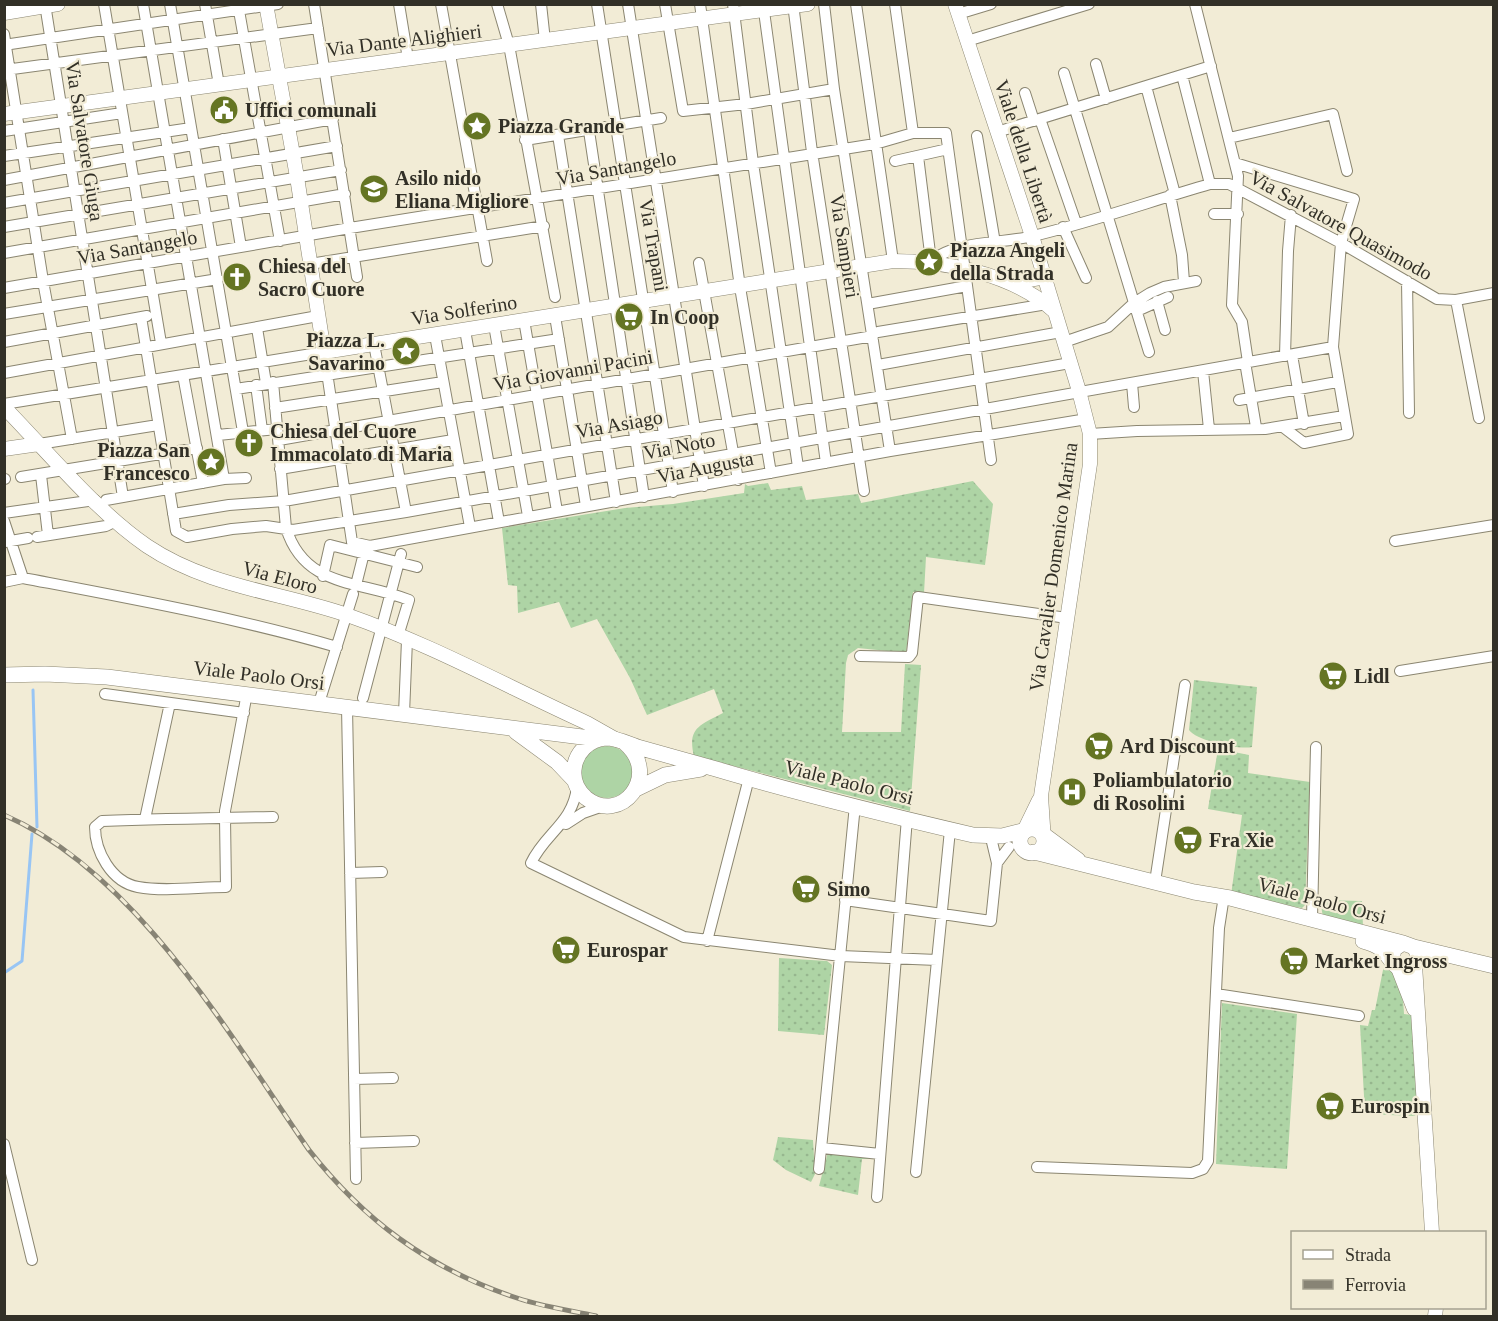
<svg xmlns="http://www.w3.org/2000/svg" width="1498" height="1321" font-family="Georgia,serif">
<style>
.grass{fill:url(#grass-dots)}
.garden{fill:#aed4a5}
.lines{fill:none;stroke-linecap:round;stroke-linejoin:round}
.stream{stroke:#98c5f4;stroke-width:3}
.minor-casing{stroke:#8b8671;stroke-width:12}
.tertiary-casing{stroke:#8b8671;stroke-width:15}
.secondary-casing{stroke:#8b8671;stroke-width:16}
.minor{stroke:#fff;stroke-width:10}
.tertiary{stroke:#fff;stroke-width:14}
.secondary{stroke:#fff;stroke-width:15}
.rail-casing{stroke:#888475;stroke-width:5}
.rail{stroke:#f2ecd6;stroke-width:3;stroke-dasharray:9;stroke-linecap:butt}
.labels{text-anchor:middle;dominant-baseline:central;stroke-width:4.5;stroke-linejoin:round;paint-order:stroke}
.street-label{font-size:20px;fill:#323027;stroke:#f2ecd6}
.poi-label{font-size:20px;font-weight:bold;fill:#323027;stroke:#f2ecd6;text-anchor:start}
</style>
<defs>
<pattern id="grass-dots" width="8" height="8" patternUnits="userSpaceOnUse" patternTransform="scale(1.5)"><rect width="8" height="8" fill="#aed4a5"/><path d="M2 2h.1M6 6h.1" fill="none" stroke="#96b68e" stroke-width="1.8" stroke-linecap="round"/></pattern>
</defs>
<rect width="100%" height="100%" fill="#f2ecd6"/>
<path class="grass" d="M 973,481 L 993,504 L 985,565 L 926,557 L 924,593 L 913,592 L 906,653 L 858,648 L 848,655 L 846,663 L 842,732 L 901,732 L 905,664 L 921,665 L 910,811 L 694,756 C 687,728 700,725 723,713 L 714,689 L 647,715 L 630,678 L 597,619 L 571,628 L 559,602 L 518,613 L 517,586 L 508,585 L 502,528 L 625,508 L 673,504 L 744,493 L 745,484 L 748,486 L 768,483 L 771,490 L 802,486 L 806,500 L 858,494 L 861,503 Z
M 1194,680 L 1257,687 L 1252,747 C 1239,750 1197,741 1189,730 Z
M 1189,743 L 1249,755 L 1248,773 L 1310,782 L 1305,905 L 1302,908 L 1231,895 L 1242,815 L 1208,809 L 1217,755 L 1183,749 Z
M 1379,950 C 1394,967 1404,991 1404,1014 L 1412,1015 L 1419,1113 L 1414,1116 L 1365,1114 L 1360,1025 L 1368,1026 L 1372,1010 L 1375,1010 L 1385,960 L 1377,957 Z
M 779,958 L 827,961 L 832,965 L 824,1035 L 778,1031 Z
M 1222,1003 L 1297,1014 L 1287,1169 L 1216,1164 Z
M 778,1137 L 813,1140 L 815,1174 L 811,1182 L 786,1170 L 773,1160 Z
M 828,1152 L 876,1159 L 862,1159 L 858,1195 L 819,1186 Z"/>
<path class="garden" d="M581 772a26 26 0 1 1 52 0a26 26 0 1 1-52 0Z
M 1320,900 L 1362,901 L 1363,927 L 1323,917 Z"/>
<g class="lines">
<path class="stream" d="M 33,690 L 37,827
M 4,973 L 22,961 L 32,834"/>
<g class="minor-casing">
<path id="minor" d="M 45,4 L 123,497
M 104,4 L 161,343
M 143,4 L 224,479
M 170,4 L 243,432
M 205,4 L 219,85
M 314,4 L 357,277
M 399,4 L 408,59
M 441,4 L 487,261
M 497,4 L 509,45 L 555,297
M 541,4 L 545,41
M 597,4 L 673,492
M 628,4 L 704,486
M 665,4 L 683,111 L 746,104 L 834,89
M 700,4 L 740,287 L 771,473
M 733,4 L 753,163 L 798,467
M 763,4 L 826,463
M 793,4 L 812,152 L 864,491
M 824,4 L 834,89 L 890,451
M 856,4 L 893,261
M 895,4 L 913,133
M 1195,4 L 1238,176 L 1232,305 L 1242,322 L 1248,362
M 238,5 L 280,241
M 958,14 L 991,4
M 4,34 L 43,281 L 72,439
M 967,41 L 1089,4
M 4,45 L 278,4
M 1096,64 L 1106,99
M 5,70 L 318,28
M 1064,73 L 1149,352
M 1182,75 L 1210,184
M 1146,86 L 1175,194
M 1025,93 L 1034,121
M 1040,119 L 1076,223
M 4,131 L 122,113
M 589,131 L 644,497
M 997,132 L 1211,66
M 558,135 L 616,502
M 977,136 L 995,243
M 1229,138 L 1333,114 L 1347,171
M 223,139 L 241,247
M 525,140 L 661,118
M 4,156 L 191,128
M 918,156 L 931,261 C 958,240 1001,244 1033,236 C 1092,222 1151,201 1210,184 L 1229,184 L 1341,243 L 1437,299 L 1456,300 L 1494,293
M 895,161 L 948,149
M 1235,163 L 1354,199 L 1341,243 L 1333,347 L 1348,434 L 1304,443 L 1283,427
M 4,180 L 333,119
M 1170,195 L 1182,255 L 1184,282
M 4,203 L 337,146
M 1214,214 L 1238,214
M 4,227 L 341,170
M 1063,227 L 1086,278
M 4,253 L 345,194
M 699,263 L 738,480
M 310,264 L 544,226
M 1407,281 L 1409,413
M 4,288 L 350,228 L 875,144 L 913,133 L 946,133 L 991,460
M 1456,300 L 1479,418
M 1157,301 L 1165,330
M 873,303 L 967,286
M 1137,311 L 1168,297
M 4,314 L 218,279
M 555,316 L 586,506
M 141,317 L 176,531 L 187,537 L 232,529 L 266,526 L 293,530 L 406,512 L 1333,347
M 524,320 L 557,511
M 494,325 L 528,516
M 257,328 L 266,383
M 465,330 L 499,522
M 878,332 L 1047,304
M 435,335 L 470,527
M 4,342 L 147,316
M 1064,342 L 1108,327 L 1134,303 L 1150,293 L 1164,287 L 1196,281
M 374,344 L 406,512
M 1292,355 L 1304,424
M 1285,356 L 1288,251 L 1291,215
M 1245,362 L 1256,427
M 878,365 L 1061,332
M 1203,371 L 1209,429
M 4,373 L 318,316
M 183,375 L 203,483
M 273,382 L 286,528 C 305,589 360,580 409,600 L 398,636
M 1132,383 L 1134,407
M 256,385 L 262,430
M 236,389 L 559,339
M 1239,400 L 1337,382
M 4,404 L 324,352 L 352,542 L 370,546 L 890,451 L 1087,419
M 275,408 L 443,382
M 1090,434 L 1137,431 L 1265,429 L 1344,416
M 218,435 L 277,429
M 279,440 L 873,336
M 39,444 L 158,425
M 280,469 L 453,440
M 41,475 L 48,535
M 21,477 L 197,448
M 4,479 L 5,479
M 106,500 L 224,479 L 246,478
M 4,513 L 95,500
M 173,514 L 229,505 L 284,501 L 1070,363
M 4,521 L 23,578
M 37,537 L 106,526 L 116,521
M 1395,541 L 1494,525
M 5,542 L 28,538
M 323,576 L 330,545 L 417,567
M 4,582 L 23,578 C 128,598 233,617 337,647
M 356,585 L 364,553
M 860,656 L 909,657 L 912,653 L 918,597 L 1067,618
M 1400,671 L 1494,656
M 247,693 L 225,811 L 225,818 L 226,887 C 199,887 164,892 138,887 C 111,882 95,851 95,827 L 102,821 C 159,819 216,818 273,817
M 105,694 L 244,713
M 363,698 L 401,554
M 319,703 L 353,594
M 347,707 L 356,1179
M 404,714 L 407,640
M 577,787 C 573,823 545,833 531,863 L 684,937 L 841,956 L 937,960
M 145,819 L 170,703
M 566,824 L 583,813 L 603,806
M 997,863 L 1009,847
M 350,873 L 382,872
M 1155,882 L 1185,685
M 845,900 L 991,921 L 997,863 L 992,842
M 1312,918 L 1316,747
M 707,941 L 749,778
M 1216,994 L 1359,1016
M 354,1079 L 393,1078
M 355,1143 L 414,1141
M 4,1144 L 32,1260
M 822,1148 L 880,1154
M 1037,1167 L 1192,1173 L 1203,1169 L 1208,1161 L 1219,928 L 1224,896
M 819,1169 L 855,805
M 916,1172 L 950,830
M 877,1197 L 907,818"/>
</g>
<g class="tertiary-casing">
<path id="tertiary" d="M 266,4 L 297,177 L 324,352 L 893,261 C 947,261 1013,274 1054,311
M 955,4 L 1032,236 L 1079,391 L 1090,434 L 1090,464 L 1041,796 L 1044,841
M 4,13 L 58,4
M 4,114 L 808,4
M 1012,283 L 1045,277
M 4,407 C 48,452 96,511 147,546 C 208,587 280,592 347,615 C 430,644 508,687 587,723 L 617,740
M 4,449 L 39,444
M 1022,835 L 1039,800
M 1415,965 L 1432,1232
M 1398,968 L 1414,1009
M 1435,1316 L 1436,1308"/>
</g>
<g class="secondary-casing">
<path id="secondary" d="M 4,675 L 45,674 L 107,677 L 598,739
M 516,732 L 557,762 L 575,781
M 625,743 C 662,775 621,826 586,798 C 578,791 573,781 574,770 C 575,753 589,739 606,738 C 618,738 630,745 641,748 C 666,755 691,762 716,769 C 800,794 887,815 973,835 L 1002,836 L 1026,830
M 636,789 L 665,775 L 701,769
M1020 841a12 12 0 1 1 24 0a12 12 0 1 1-24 0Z
M 1040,832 L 1078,860
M 1034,852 L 1194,892 L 1230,898 L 1403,943
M 1363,941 C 1393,949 1384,961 1402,970 L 1414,967 L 1418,954 L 1414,947 L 1403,943 L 1394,949 L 1392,959
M 1414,947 L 1494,966"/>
</g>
<use href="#minor" class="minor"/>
<use href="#tertiary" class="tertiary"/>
<use href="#secondary" class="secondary"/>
<g class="rail-casing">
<path id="rail" d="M 4,815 C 136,872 230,1036 309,1150 C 364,1220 427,1267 511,1296 C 538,1306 568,1310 596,1316"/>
</g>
<use href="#rail" class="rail"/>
</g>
<defs>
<g id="civic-disc" transform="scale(1.5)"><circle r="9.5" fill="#657523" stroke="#f2ecd6"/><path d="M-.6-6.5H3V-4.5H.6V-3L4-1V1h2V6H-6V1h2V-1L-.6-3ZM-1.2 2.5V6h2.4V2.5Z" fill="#fff"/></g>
<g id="sight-disc" transform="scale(1.5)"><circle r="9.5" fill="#657523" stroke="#f2ecd6"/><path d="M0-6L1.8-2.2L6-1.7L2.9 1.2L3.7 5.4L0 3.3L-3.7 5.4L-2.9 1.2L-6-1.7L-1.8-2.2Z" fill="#fff"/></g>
<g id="school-disc" transform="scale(1.5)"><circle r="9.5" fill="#657523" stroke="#f2ecd6"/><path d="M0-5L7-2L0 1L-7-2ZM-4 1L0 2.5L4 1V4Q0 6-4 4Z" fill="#fff"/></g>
<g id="church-disc" transform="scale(1.5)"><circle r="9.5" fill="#657523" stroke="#f2ecd6"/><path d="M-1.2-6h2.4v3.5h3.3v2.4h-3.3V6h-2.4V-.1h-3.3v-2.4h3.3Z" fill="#fff"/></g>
<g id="supermarket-disc" transform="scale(1.5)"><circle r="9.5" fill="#657523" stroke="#f2ecd6"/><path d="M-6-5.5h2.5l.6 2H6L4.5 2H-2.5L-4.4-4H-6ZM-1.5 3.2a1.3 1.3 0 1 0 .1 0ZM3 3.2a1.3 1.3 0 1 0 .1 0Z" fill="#fff"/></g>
<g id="hospital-disc" transform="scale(1.5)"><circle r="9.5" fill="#657523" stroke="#f2ecd6"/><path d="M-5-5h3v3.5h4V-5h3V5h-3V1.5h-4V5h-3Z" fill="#fff"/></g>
</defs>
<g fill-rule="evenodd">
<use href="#civic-disc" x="224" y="110"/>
<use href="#sight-disc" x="477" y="126"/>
<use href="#school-disc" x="374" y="189"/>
<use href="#sight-disc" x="929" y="262"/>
<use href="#church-disc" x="237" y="277"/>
<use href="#supermarket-disc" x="629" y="317"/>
<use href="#sight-disc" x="406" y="351"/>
<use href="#church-disc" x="249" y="443"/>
<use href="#sight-disc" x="211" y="462"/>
<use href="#supermarket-disc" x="1333" y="676"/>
<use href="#supermarket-disc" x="1099" y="746"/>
<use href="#hospital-disc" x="1072" y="792"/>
<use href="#supermarket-disc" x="1188" y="840"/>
<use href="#supermarket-disc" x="806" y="889"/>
<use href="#supermarket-disc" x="566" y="950"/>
<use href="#supermarket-disc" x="1294" y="961"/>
<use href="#supermarket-disc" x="1330" y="1106"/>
</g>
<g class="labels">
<g class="street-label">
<text transform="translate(404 40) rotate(-7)">Via Dante Alighieri</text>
<text transform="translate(85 141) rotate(81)">Via Salvatore Giuga</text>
<text transform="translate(1024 151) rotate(72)">Viale della Libertà</text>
<text transform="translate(616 168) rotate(-10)">Via Santangelo</text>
<text transform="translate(1341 225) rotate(29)">Via Salvatore Quasimodo</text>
<text transform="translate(654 245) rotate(80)">Via Trapani</text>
<text transform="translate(845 246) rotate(81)">Via Sampieri</text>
<text transform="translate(137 247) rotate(-10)">Via Santangelo</text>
<text transform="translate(464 310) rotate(-9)">Via Solferino</text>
<text transform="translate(573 370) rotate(-10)">Via Giovanni Pacini</text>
<text transform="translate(619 424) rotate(-10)">Via Asiago</text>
<text transform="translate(679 446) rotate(-11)">Via Noto</text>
<text transform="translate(705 467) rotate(-11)">Via Augusta</text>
<text transform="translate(1053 567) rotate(-82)">Via Cavalier Domenico Marina</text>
<text transform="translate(280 577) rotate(15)">Via Eloro</text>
<text transform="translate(259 675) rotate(7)">Viale Paolo Orsi</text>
<text transform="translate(849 782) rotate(14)">Viale Paolo Orsi</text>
<text transform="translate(1322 900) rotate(15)">Viale Paolo Orsi</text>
</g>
<g class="poi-label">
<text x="245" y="110">Uffici comunali</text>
<text x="498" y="126">Piazza Grande</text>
<text x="395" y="178">Asilo nido<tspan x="395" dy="23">Eliana Migliore</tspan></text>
<text x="950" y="250">Piazza Angeli<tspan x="950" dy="23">della Strada</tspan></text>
<text x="258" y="266">Chiesa del<tspan x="258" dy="23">Sacro Cuore</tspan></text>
<text x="650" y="317">In Coop</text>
<text x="385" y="340" text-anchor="end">Piazza L.<tspan x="385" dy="23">Savarino</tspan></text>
<text x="270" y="431">Chiesa del Cuore<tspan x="270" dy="23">Immacolato di Maria</tspan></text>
<text x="190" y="450" text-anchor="end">Piazza San<tspan x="190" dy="23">Francesco</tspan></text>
<text x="1354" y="676">Lidl</text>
<text x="1120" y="746">Ard Discount</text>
<text x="1093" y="780">Poliambulatorio<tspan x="1093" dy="23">di Rosolini</tspan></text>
<text x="1209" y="840">Fra Xie</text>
<text x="827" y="889">Simo</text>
<text x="587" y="950">Eurospar</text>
<text x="1315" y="961">Market Ingross</text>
<text x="1351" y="1106">Eurospin</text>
</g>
</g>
<rect width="1498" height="1321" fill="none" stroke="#323027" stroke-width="12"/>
<rect x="1291" y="1231" width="195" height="78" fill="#f2ecd6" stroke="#a5a190" stroke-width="1.5"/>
<rect x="1303" y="1250" width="30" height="9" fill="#ffffff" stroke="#a5a190" stroke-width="1.5"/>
<text x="1345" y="1261" font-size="18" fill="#323027">Strada</text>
<rect x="1303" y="1280" width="30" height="9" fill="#888475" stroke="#a5a190" stroke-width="1.5"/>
<text x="1345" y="1291" font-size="18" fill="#323027">Ferrovia</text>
</svg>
